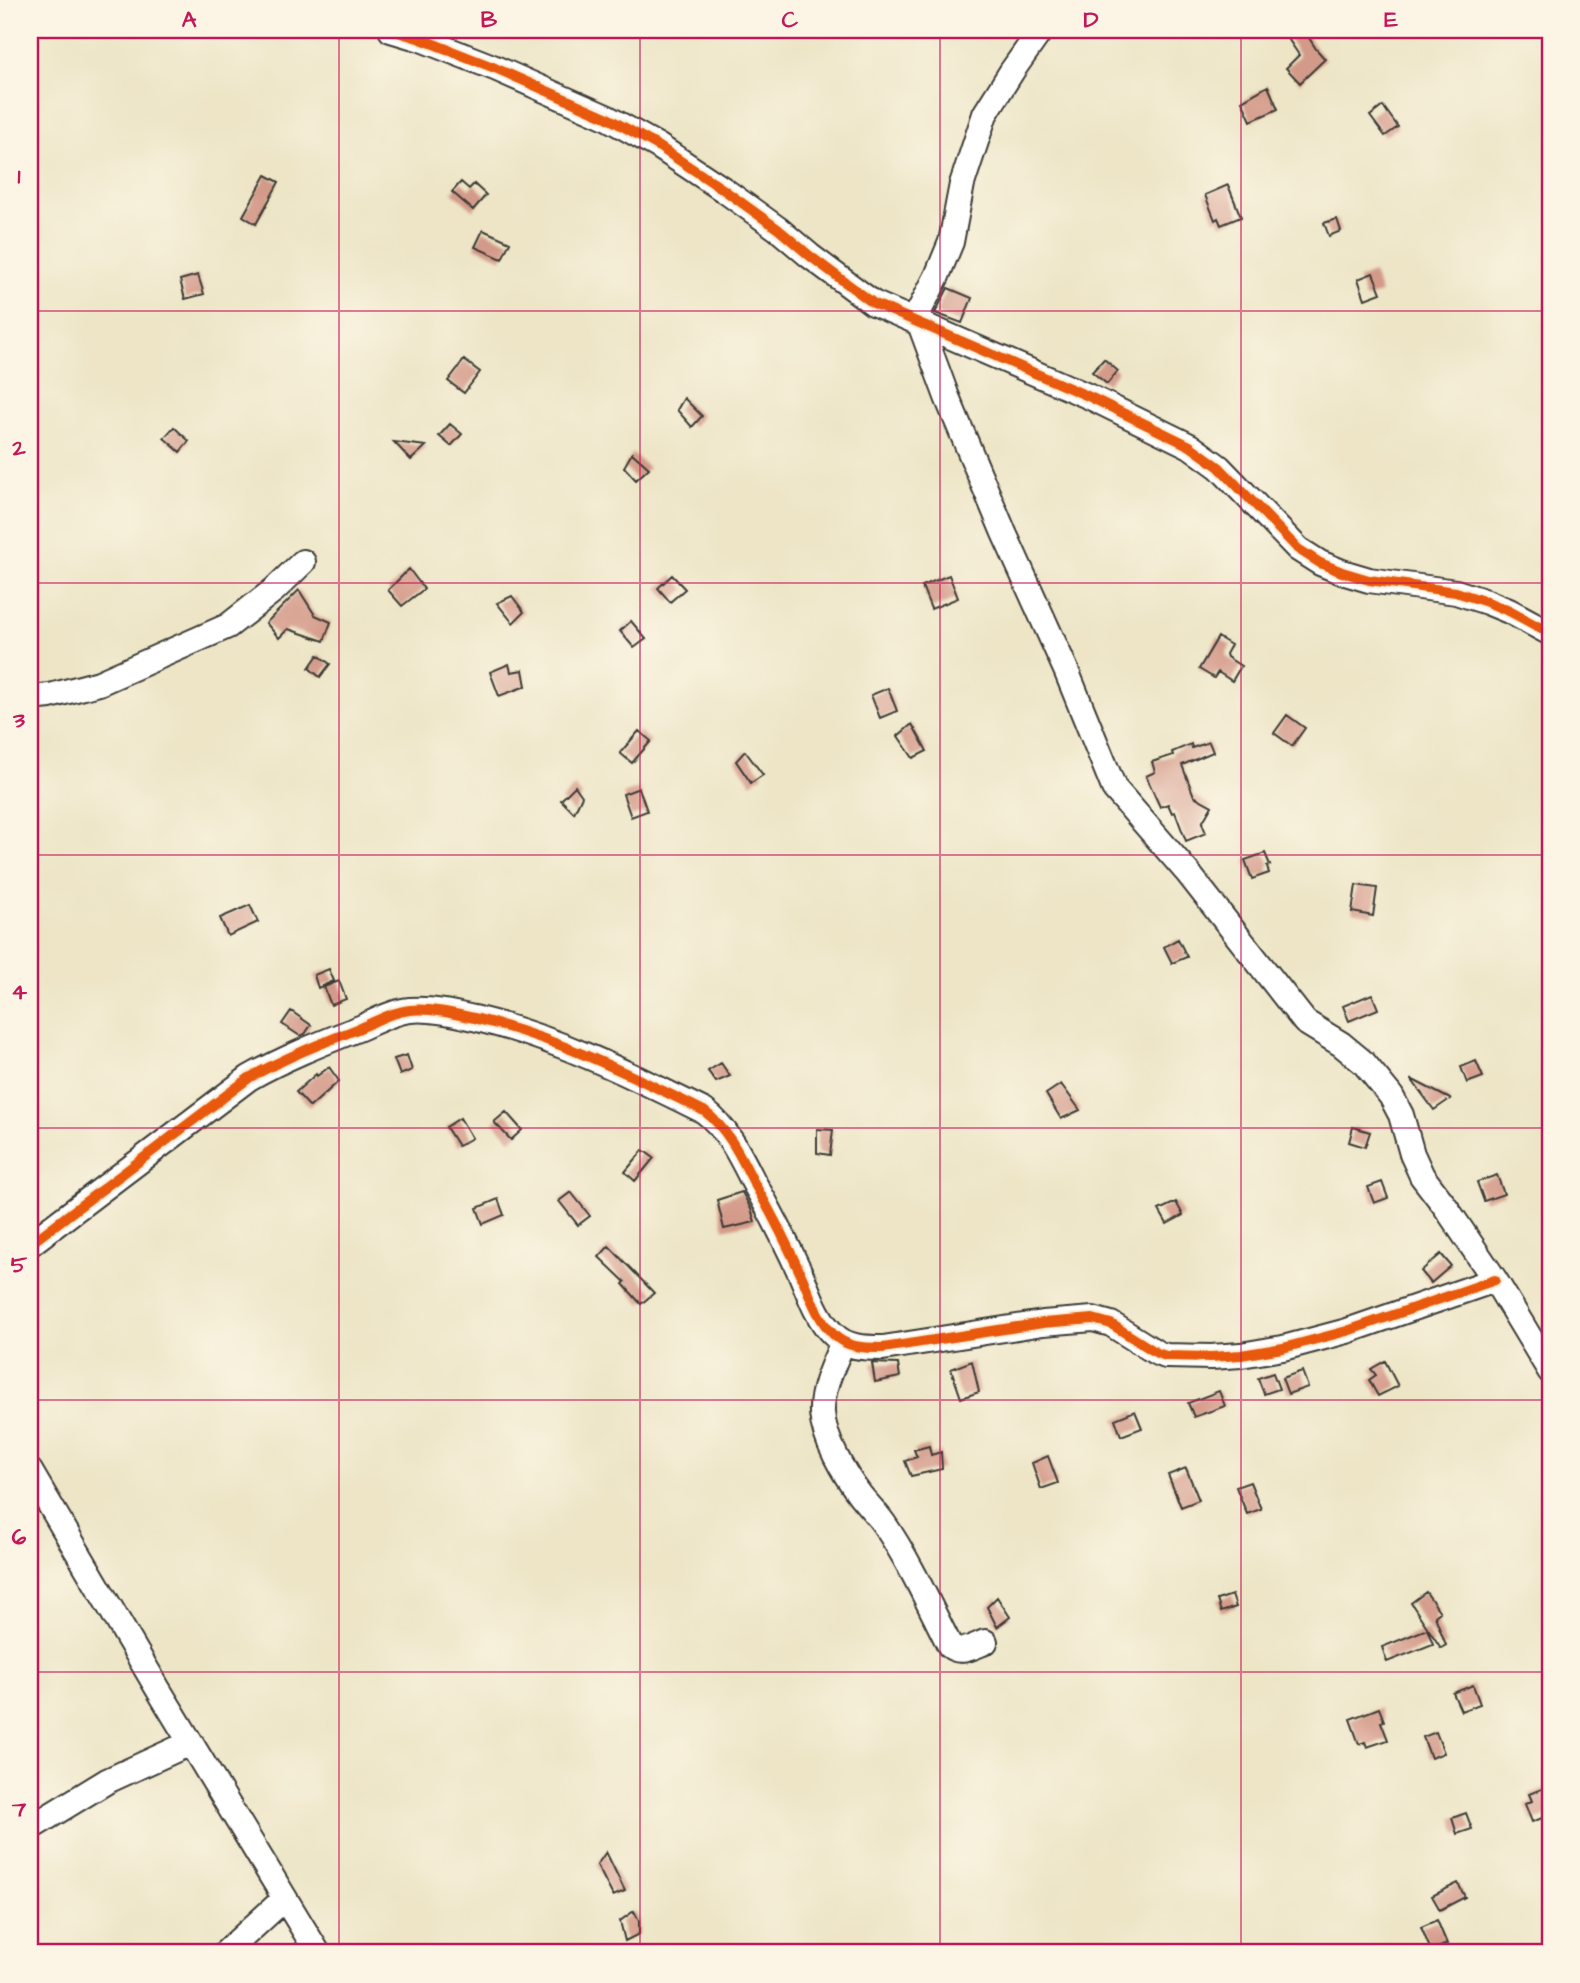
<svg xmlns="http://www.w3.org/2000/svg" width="1580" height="1983" font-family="'Architects Daughter',sans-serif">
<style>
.building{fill:#d49a89}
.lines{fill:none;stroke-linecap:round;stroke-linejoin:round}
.minor-casing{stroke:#3b3a36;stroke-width:28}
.minor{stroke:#fff;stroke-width:24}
.cycleway-casing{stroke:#fcf5e5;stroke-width:15}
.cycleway{stroke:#e8590c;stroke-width:10}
.grid{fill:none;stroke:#c2185b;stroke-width:2;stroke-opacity:0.55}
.neatline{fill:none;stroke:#c2185b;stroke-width:2.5}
.grid-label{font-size:23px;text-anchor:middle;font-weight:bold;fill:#c2185b}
</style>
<rect width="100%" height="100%" fill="#fcf5e5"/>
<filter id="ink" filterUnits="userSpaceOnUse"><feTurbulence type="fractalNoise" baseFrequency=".0143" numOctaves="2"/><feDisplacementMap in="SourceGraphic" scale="14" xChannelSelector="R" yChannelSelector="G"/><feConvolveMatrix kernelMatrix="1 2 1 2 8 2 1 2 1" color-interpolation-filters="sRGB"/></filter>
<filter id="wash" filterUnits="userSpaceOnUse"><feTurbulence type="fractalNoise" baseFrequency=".00686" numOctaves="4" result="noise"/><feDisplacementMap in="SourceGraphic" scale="28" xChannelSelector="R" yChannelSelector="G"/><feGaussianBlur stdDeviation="1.57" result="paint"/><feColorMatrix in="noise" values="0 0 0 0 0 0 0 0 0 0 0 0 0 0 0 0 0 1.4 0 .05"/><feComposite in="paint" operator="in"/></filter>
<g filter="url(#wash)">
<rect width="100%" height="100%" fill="#ede5c6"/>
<g id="blocks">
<path class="building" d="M 1300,30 L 1304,30 L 1316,49 L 1325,59 L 1300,83 L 1286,68 L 1299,55 L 1287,37 Z
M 1268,86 L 1278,109 L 1251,121 L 1242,101 Z
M 1383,106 L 1398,127 L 1385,136 L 1370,116 Z
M 266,175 L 279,182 L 256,224 L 243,216 Z
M 461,182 L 469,189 L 474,184 L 486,195 L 473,210 L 452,192 Z
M 1228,185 L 1241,217 L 1221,225 L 1218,218 L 1215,220 L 1205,195 Z
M 1337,219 L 1341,231 L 1329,236 L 1324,223 Z
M 483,230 L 510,242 L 502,259 L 475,247 Z
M 1373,273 L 1381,293 L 1365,299 L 1358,279 Z
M 198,275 L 204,294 L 185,299 L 180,280 Z
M 948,288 L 972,298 L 962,323 L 935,313 Z
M 1104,359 L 1118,371 L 1107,384 L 1092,372 Z
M 464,360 L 480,372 L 464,393 L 448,381 Z
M 684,398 L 702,416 L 692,427 L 677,410 Z
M 450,424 L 462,434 L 451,446 L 439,436 Z
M 174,427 L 189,441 L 180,452 L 164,438 Z
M 394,442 L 426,446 L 411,460 Z
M 632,453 L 649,468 L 636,480 L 624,467 Z
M 409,569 L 424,589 L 402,606 L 388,590 Z
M 672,575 L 685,589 L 670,602 L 658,588 Z
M 949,575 L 958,598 L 931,609 L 922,586 Z
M 299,590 L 315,615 L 331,622 L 324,641 L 288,629 L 279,638 L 266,623 Z
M 512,596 L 524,612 L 513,623 L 497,603 Z
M 631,621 L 646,639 L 634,648 L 620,631 Z
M 1218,637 L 1231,645 L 1226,654 L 1227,657 L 1241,666 L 1232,681 L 1218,672 L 1214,678 L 1199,669 Z
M 318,655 L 330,664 L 320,677 L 309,668 Z
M 509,664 L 511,672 L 523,670 L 526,686 L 499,696 L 490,672 Z
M 888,688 L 897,711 L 880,718 L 871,695 Z
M 1287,715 L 1305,728 L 1292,746 L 1274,733 Z
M 912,724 L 927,751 L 913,758 L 898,736 Z
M 639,731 L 651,741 L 632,763 L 620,753 Z
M 1209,742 L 1213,752 L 1182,765 L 1194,796 L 1212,806 L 1202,823 L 1206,833 L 1186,841 L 1175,812 L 1172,813 L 1168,804 L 1160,807 L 1146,776 L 1155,772 L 1152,762 L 1173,755 L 1172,752 L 1191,744 L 1192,748 Z
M 745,751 L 763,775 L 751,783 L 736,761 Z
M 575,786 L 582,796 L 574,813 L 561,800 Z
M 639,788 L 647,811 L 631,817 L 623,794 Z
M 1265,853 L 1270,865 L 1267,866 L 1269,873 L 1252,879 L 1245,860 Z
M 1356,885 L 1377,888 L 1373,916 L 1352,912 Z
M 250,905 L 258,922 L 228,936 L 220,918 Z
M 1178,939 L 1187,957 L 1172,963 L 1164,947 Z
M 329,969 L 334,981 L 318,988 L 314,975 Z
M 339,981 L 346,999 L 331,1005 L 324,987 Z
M 1372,994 L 1378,1009 L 1349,1021 L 1343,1006 Z
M 291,1011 L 311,1025 L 305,1034 L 300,1036 L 282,1024 Z
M 407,1055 L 412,1070 L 400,1075 L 394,1059 Z
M 1476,1061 L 1483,1077 L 1467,1083 L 1461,1067 Z
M 721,1063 L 730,1076 L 716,1082 L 708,1071 Z
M 329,1067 L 339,1081 L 310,1107 L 296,1092 L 316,1074 L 317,1076 Z
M 1411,1079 L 1450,1099 L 1434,1110 Z
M 1061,1084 L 1080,1110 L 1061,1119 L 1046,1094 Z
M 506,1112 L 522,1130 L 511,1140 L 494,1122 Z
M 460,1118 L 472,1138 L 458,1146 L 446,1127 Z
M 1353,1127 L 1370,1132 L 1365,1147 L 1349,1142 Z
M 817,1129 L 833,1130 L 830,1155 L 817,1153 Z
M 643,1150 L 654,1158 L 635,1181 L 625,1172 Z
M 1497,1175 L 1504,1194 L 1484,1201 L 1477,1182 Z
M 1382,1182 L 1388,1198 L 1374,1203 L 1368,1187 Z
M 571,1192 L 590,1216 L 578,1225 L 559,1201 Z
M 742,1192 L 751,1209 L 755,1222 L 724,1229 L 717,1200 Z
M 498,1199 L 504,1215 L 483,1224 L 477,1208 Z
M 1176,1202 L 1183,1215 L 1167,1224 L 1159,1210 Z
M 609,1246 L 654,1293 L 641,1304 L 623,1284 L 625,1282 L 599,1257 Z
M 1441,1254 L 1451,1266 L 1431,1283 L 1421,1271 Z
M 972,1361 L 979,1392 L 961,1398 L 951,1369 Z
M 1385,1361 L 1398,1386 L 1378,1396 L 1369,1380 L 1376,1375 L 1371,1369 Z
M 872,1363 L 898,1364 L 900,1377 L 875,1382 Z
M 1302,1371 L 1308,1387 L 1288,1394 L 1282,1378 Z
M 1273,1373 L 1279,1389 L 1264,1394 L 1258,1378 Z
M 1219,1391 L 1225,1406 L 1194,1417 L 1188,1403 Z
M 1135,1411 L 1142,1428 L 1121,1436 L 1115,1419 Z
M 929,1446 L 931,1455 L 941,1452 L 942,1469 L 911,1476 L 905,1461 L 917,1457 L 914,1450 Z
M 1048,1456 L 1058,1483 L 1041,1489 L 1032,1463 Z
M 1186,1468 L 1199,1500 L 1181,1507 L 1168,1475 Z
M 1250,1482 L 1261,1509 L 1247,1514 L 1236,1487 Z
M 1426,1592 L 1440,1612 L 1435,1616 L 1446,1645 L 1441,1648 L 1411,1603 Z
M 1232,1595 L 1236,1607 L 1221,1612 L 1217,1600 Z
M 997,1597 L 1010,1617 L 997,1627 L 987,1607 Z
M 1427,1629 L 1433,1644 L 1387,1662 L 1382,1647 Z
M 1473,1685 L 1480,1704 L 1461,1711 L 1453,1693 Z
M 1379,1708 L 1384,1721 L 1381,1722 L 1388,1740 L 1367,1747 L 1365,1742 L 1359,1744 L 1350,1719 Z
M 1436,1732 L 1444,1753 L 1431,1758 L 1423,1737 Z
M 1544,1788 L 1547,1796 L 1550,1795 L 1550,1815 L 1532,1822 L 1525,1804 L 1532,1801 L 1529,1794 Z
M 1466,1813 L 1472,1829 L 1457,1834 L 1452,1818 Z
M 606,1852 L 625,1891 L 613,1896 L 597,1865 Z
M 1458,1883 L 1465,1897 L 1440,1910 L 1432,1896 Z
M 634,1911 L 639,1921 L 639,1934 L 625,1941 L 620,1921 Z
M 1437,1920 L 1447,1944 L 1431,1951 L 1421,1927 Z"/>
</g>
</g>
<g filter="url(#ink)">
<use href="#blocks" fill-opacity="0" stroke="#3b3a36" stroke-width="2"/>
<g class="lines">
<g class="minor-casing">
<path id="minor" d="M 391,30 L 421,39 L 495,68 L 606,117 L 658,146 L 724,190 L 778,229 L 810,256 L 873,303 L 1090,397 L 1190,446 L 1219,467 L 1298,549 L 1320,563 L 1342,572 L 1369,580 L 1456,592 L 1487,602 L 1509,611 L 1550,633
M 914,321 L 937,276 L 951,242 L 962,184 L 985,114 L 1012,71 L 1041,30
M 920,324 L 947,397 L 1004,533 L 1066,670 L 1114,788 L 1188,873 L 1305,1022 L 1341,1044 L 1364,1063 L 1391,1096 L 1401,1115 L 1412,1154 L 1422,1176 L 1445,1206 L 1495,1280 L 1550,1371
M 30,698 L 50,696 L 99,683 L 228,626 L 274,590 L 303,562
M 30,1244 L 249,1078 C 284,1058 322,1043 360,1028 C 376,1021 392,1012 410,1010 C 432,1008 456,1014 478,1019 C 557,1038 631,1075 704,1111 C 727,1128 740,1155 753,1181 C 771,1212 787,1244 802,1277 C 810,1296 818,1320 833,1334 C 846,1348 865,1348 883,1348 L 1043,1323 L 1093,1319 L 1111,1324 L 1157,1353 L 1166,1356 L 1211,1357 L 1241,1355 L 1283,1348 L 1347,1331 L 1495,1280
M 843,1342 C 834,1363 821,1389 822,1413 C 824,1440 844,1474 860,1495 C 868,1505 877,1514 884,1524 C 910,1562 929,1605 950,1646 C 961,1655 974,1646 985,1642
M 30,1471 L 158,1689 L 318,1953
M 30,1828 L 107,1781 L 190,1743
M 225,1953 L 284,1899"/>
</g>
<use href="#minor" class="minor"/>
<g class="cycleway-casing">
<path id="cycleway" d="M 391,30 L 421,39 L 495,68 L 606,117 L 658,146 L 724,190 L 778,229 L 810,256 L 873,303 L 1090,397 L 1190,446 L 1219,467 L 1298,549 L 1320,563 L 1342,572 L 1369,580 L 1456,592 L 1487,602 L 1509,611 L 1550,633
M 30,1244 L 249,1078 C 284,1058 322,1043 360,1028 C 376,1021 392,1012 410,1010 C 432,1008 456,1014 478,1019 C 557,1038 631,1075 704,1111 C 727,1128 740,1155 753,1181 C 771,1212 787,1244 802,1277 C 810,1296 818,1320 833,1334 C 846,1348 865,1348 883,1348 L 1043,1323 L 1093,1319 L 1111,1324 L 1157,1353 L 1166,1356 L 1211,1357 L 1241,1355 L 1283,1348 L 1347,1331 L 1495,1280"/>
</g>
<use href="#cycleway" class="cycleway"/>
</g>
</g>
<path class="grid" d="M 339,30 L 339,1953M 640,30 L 640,1953M 940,30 L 940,1953M 1241,30 L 1241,1953M 30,311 L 1550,311M 30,583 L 1550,583M 30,855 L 1550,855M 30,1128 L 1550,1128M 30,1400 L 1550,1400M 30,1672 L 1550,1672"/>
<rect width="1580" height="1983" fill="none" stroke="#fcf5e5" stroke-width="77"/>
<rect x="38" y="38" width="1504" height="1906" class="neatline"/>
<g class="grid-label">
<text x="189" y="27">A</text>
<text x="489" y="27">B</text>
<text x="790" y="27">C</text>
<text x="1091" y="27">D</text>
<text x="1391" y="27">E</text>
<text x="19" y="183">1</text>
<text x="19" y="455">2</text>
<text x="19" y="727">3</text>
<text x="19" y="999">4</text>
<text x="19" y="1272">5</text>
<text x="19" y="1544">6</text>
<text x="19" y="1816">7</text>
</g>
</svg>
